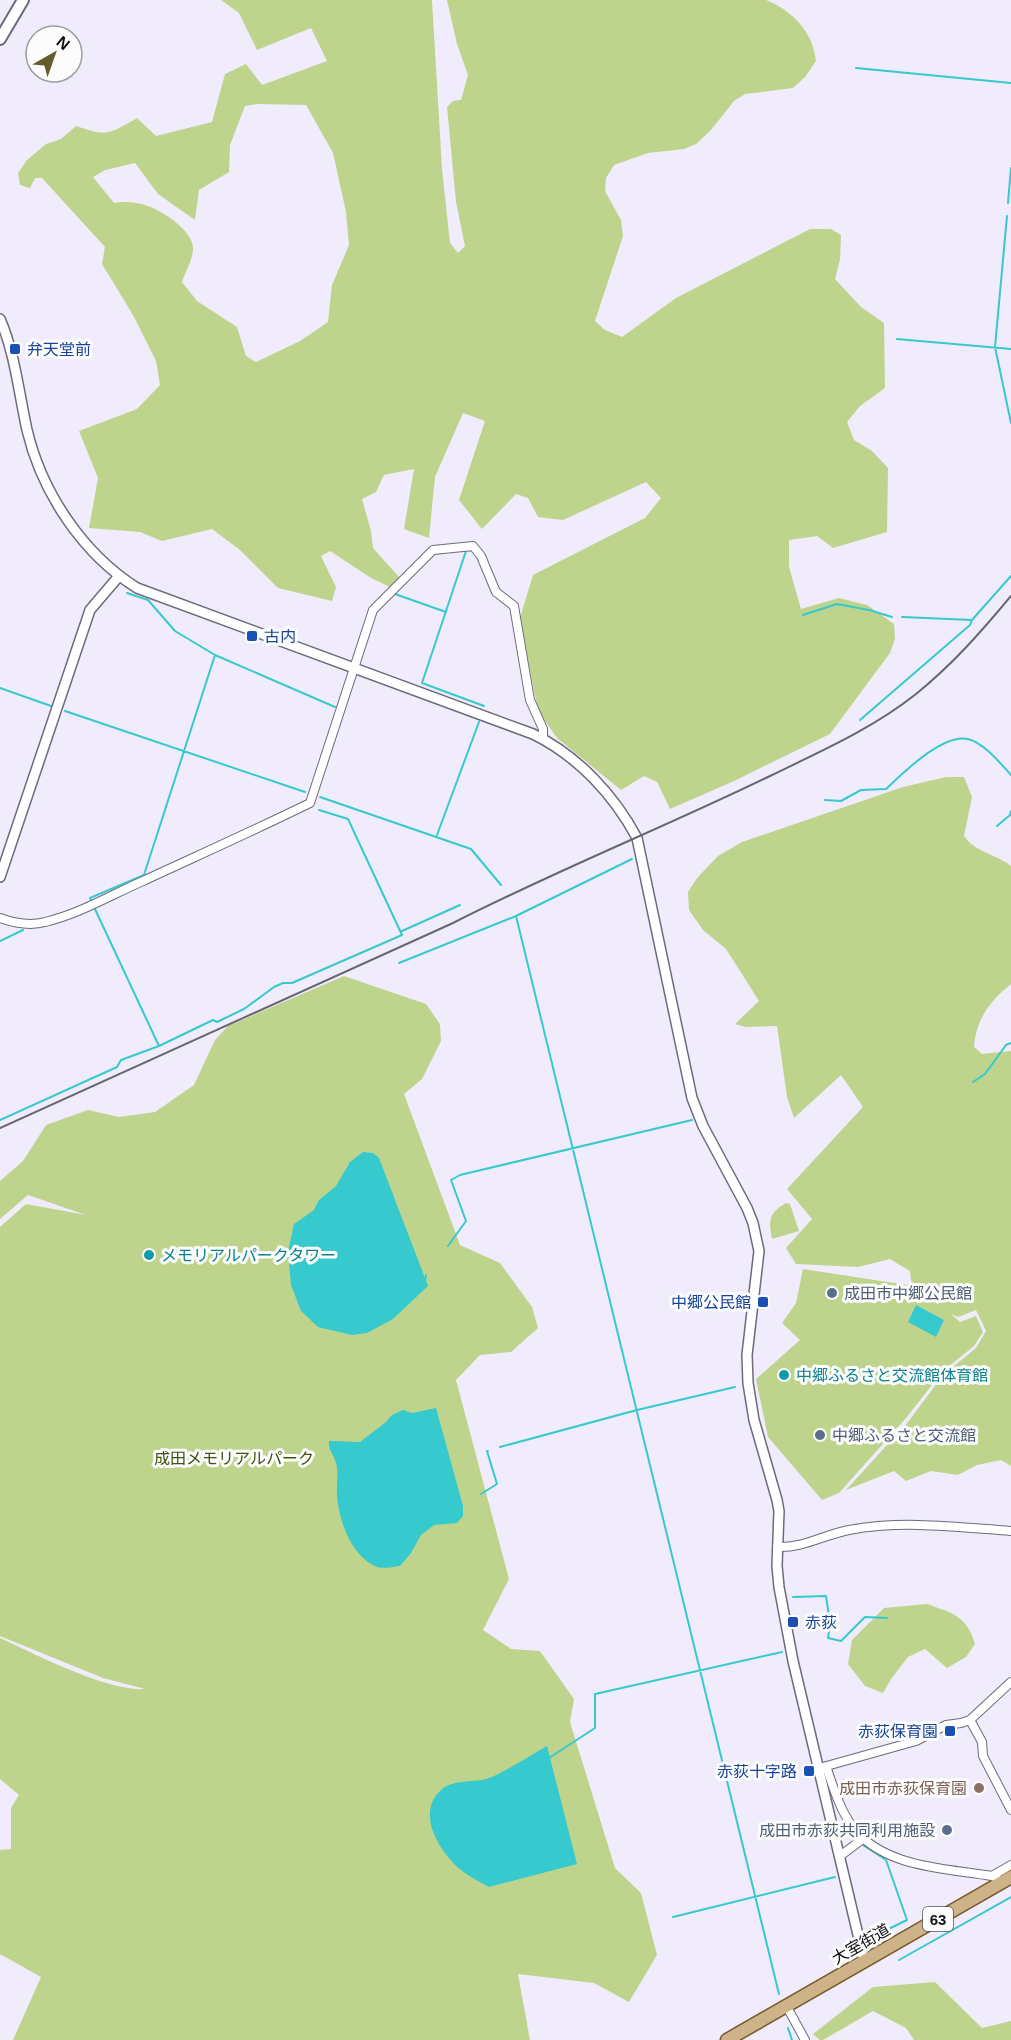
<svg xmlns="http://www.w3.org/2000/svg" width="1011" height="2040" font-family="Arial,'Noto Sans JP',sans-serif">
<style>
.green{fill:#bed48d;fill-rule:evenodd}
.water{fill:#36c9cd}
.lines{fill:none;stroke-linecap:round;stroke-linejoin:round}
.stream{stroke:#36c9cd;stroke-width:2}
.minor-casing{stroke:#6e6a7b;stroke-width:10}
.tertiary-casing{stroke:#6e6a7b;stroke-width:12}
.secondary-casing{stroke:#6e6a7b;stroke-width:14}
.primary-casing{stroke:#77582c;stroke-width:15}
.minor{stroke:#fff;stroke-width:8}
.tertiary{stroke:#fff;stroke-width:9}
.secondary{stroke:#fff;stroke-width:10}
.primary{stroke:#cfb388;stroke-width:12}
.rail{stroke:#686670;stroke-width:2}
.transit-dot{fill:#1a4fb4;stroke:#fcfcfc;stroke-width:2}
.culture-dot{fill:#0f9aa8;stroke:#fcfcfc;stroke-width:2}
.service-dot{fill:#5c6f8a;stroke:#fcfcfc;stroke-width:2}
.education-dot{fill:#8d6e63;stroke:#fcfcfc;stroke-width:2}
.labels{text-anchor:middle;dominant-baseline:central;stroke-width:6;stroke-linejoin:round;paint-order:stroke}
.shield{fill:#fcfcfc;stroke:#56555a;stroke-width:1.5}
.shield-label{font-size:15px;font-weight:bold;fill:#0f0e14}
.transit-label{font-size:16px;fill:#164399;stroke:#fcfcfc;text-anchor:start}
.culture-label{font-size:16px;fill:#0d838f;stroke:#fcfcfc;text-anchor:start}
.service-label{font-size:16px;fill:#4e5e75;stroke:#fcfcfc;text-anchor:start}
.park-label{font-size:16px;fill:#415111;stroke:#fcfcfc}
.education-label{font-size:16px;fill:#785e54;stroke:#fcfcfc;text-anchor:end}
.street-label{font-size:16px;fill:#0f0e14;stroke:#fcfcfc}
</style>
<rect width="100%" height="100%" fill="#f0ecfc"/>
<path class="green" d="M 221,0 L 432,0 L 442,169 L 450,243 L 458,253 L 465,246 L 456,202 L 447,107 L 453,101 L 461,100 L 468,75 L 457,44 L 447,0 L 766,0 C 793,11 813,32 816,61 L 806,76 L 793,88 L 745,94 L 734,101 L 711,130 L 696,144 L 684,149 L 648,153 L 614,165 L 606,178 L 605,191 L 621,220 L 623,236 L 595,321 L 605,330 L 622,337 L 676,298 L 810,229 L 831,229 L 841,235 L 840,260 L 835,279 L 861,307 L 884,323 L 885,388 L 860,406 L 847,422 L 854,440 L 872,451 L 888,468 L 887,532 L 833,548 L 817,536 L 789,540 L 789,567 L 801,609 L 839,598 L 867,605 L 894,624 L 895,639 L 890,653 L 830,734 L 734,781 L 670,809 L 657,782 L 644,776 L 621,790 L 557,738 L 538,711 L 520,618 L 533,575 L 645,518 L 661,498 L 646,482 L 563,520 L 538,517 L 528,498 L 516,494 L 482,529 L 459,500 L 485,421 L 463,413 L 435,477 L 429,538 L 404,529 L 414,469 L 384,475 L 376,492 L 362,499 L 371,531 L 373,548 L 399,577 L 390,587 L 371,578 L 330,551 L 321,556 L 336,587 L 332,601 L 278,588 L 240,550 L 212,529 L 162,541 L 140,532 L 89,528 L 98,478 L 79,431 L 137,409 L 160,385 L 156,361 L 133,315 L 102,264 L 105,247 L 42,178 L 35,178 L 30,188 L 20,185 L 18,173 L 27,160 L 46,144 L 61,139 L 76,126 C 108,137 109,134 137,118 L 156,136 L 212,122 L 225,74 L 246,64 L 262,85 L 327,61 L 311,28 L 257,50 L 239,13 ZM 257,104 L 306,105 L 333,153 L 346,212 L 349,245 L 332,285 L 328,322 L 300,341 L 256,362 L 246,356 L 237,327 L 197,301 L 182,282 C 185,273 192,261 193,250 C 195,232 163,211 148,206 C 137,202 125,201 114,203 L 93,177 L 105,170 L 135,163 L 158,194 L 195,220 L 199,190 L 229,172 L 230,145 L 245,106 Z
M 946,777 L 964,777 L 972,797 L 964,836 C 975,852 996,854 1011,866 L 1011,984 C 990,1001 976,1019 974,1047 L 982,1054 L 1011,1051 L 1011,1466 L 1001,1460 L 977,1465 L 958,1475 L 931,1471 L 906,1481 L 894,1471 L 846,1490 L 908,1422 L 943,1375 L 976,1348 L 986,1331 L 976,1310 L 958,1317 L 951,1314 L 960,1322 L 976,1316 L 983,1332 L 974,1346 L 943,1371 L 906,1418 L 839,1493 L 822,1500 L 768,1437 L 756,1379 L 800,1340 L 782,1323 L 796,1303 L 803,1269 L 907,1285 L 912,1288 L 910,1271 L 890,1259 L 858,1267 L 796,1264 L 786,1248 L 812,1219 L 787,1189 L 863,1107 L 841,1075 L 794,1118 L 787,1097 L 777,1026 L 746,1027 L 735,1024 L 759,1001 L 726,949 L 703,930 L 689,910 L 688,892 L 697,878 L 718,856 L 742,842 L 903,787 Z
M 344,976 L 426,1004 L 440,1024 L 441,1041 L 422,1079 L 404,1094 L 460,1245 L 500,1263 L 532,1307 L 538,1328 L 511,1352 L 480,1355 L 456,1380 L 509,1579 L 483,1630 L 511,1649 L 540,1651 L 574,1699 L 570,1722 L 615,1868 L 641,1893 L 657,1955 L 629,2002 L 594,1983 L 518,1974 L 530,2040 L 13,2040 L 41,1977 L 0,1954 L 0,1850 L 11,1849 L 11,1808 L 19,1795 L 0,1779 L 0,1638 C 35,1654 108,1692 145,1689 L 103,1678 L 0,1636 L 0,1227 L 26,1204 L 86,1215 L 28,1195 L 0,1219 L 0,1181 L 23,1161 L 46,1125 L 88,1110 L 119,1117 L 155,1112 L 194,1085 L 215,1040 L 228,1026 Z
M 786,1203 L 790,1204 L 799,1231 L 772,1239 C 768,1220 769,1213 786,1203 Z
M 927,1604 C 953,1613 967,1616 975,1644 L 966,1657 L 947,1668 L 925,1649 L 908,1657 L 891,1679 L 883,1693 L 865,1686 L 848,1664 L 852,1640 L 884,1608 Z
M 935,1982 L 982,2028 L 1011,2021 L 1011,2040 L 914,2040 L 906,2028 L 873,2011 L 823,2040 L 820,2040 L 813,2034 L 873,1987 Z"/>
<path class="water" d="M 363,1152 L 373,1153 L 379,1158 L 428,1286 L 393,1319 L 367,1333 L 352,1335 L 318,1327 L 301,1311 L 291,1285 L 288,1252 L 294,1224 L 314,1210 L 319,1200 L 336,1186 L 350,1162 Z
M 916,1305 L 944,1320 L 936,1337 L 908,1322 Z
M 436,1408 L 463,1506 L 463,1516 L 457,1523 L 434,1525 L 421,1535 L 411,1553 L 400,1566 C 393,1567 384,1569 377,1567 C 351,1556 339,1521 337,1496 C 336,1485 339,1473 336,1463 C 334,1455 328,1450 329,1441 L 360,1442 L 386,1422 L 392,1415 L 403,1410 L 412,1413 Z
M 547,1746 L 577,1864 L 489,1887 C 480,1882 470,1877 461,1870 C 440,1853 415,1813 441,1790 C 453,1779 471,1783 486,1779 C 502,1774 531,1755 547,1746 Z"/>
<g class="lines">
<path class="stream" d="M 856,68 L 1011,83
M 1008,203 L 1011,168
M 1007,216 L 995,347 L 1011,423
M 897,339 L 1011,349
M 466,551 L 422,683 L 484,706
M 127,593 L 148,600 L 175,631 L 215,655 L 335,707
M 395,594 L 446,612
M 803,615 L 837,604 L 869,610 L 892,617
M 902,617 L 972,620 L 1011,576
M 0,688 L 51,706
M 65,711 L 305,792
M 860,720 L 970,625 L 972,620
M 320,797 L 471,849 L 501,885
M 825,800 L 841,801 L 861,790 L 886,789 C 903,773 943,733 968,739 C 984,743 1000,763 1011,775
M 997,826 L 1010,815 L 1011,811
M 437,835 L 479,722
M 92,902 L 90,898 L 144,875 L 215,655
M 94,907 L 159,1046
M 516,916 L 779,1994
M 402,931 L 460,905
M 0,941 L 23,930
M 399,963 L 516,916 L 632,859
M 973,1082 L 985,1074 L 1006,1045 L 1011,1043
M 0,1120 L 117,1067 L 121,1060 L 159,1046 L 213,1020 L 217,1022 L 244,1009 L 274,987 L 283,983 L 292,983 L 402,935 L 348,819 L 319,810
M 448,1246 L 466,1221 L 451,1180 L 460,1175 L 692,1120
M 425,1280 L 426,1275
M 500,1447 L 637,1410 L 735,1387
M 481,1494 L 497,1484 L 487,1451 L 488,1451
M 793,1597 L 826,1596 L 830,1623 L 828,1638 L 841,1641 L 865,1617 L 887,1618
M 549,1758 L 595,1728 L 595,1694 L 782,1652
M 863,1845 L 886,1860 L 907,1920 L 870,1938
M 673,1917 L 835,1877
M 899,1960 L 1011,1897
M 788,2028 L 792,2040"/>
<g class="minor-casing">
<path id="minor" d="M 0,918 C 14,923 31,926 45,922 C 79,914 111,895 143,881 C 199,855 255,830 310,803 L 373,610 L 433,550 L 473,546 L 481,556 L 496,592 L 514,606 L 530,700 L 543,729 L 543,739
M 777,1547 C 804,1548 823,1535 849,1530 C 903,1520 957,1527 1011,1531
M 970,1720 L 982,1742 L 983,1756 L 1011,1810
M 826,1766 C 833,1786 839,1808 852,1826 C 883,1868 945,1868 992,1876 L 1002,1881
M 823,1767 L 916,1741 L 946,1725 L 961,1723 L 970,1720 L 1011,1682
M 840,1856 L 864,1838
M 992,1876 L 1011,1865
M 787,2007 L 805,2040"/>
</g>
<g class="tertiary-casing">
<path id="tertiary" d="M 0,319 C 15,353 19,394 27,430 C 42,493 83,554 137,588 L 533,734 C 578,756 614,795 637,838 L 692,1098 L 703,1126 L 747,1208 L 753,1223 L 759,1251 L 747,1355 L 748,1383 L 754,1420 L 777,1500 L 779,1511 L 777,1566 L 779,1587 L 793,1661 L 864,1960
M 0,877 L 90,610 L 119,576"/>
</g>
<g class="secondary-casing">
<path id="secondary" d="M 0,39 L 23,0"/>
</g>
<g class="primary-casing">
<path id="primary" d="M 727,2040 L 1011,1877"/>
</g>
<use href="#minor" class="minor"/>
<use href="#tertiary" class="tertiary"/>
<use href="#secondary" class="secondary"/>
<use href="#primary" class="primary"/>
<path class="rail" d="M 0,1128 L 453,923 C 557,870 665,827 770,776 C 821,751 872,729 916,694 C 952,665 982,631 1011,596"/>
</g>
<g class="transit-dot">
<rect x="9" y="343" width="12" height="12" rx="3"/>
<rect x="246" y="630" width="12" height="12" rx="3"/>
<rect x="757" y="1296" width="12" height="12" rx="3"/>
<rect x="787" y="1616" width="12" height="12" rx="3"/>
<rect x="944" y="1725" width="12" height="12" rx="3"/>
<rect x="803" y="1765" width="12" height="12" rx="3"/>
</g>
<g class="culture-dot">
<circle cx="149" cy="1255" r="6"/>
<circle cx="784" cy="1375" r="6"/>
</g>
<g class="service-dot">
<circle cx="832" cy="1293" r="6"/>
<circle cx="820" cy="1435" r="6"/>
<circle cx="947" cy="1830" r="6"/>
</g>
<circle class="education-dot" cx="979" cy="1788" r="6"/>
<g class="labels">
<rect class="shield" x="923" y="1907" width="30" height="24" rx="4.5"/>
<g class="shield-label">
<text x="938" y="1919">63</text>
</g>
<g class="transit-label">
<text x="27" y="349">弁天堂前</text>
<text x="264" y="636">古内</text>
<text x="751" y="1302" text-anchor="end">中郷公民館</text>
<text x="805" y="1622">赤荻</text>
<text x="938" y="1731" text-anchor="end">赤荻保育園</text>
<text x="797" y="1771" text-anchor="end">赤荻十字路</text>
</g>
<g class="culture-label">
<text x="161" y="1255">メモリアルパークタワー</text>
<text x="796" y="1375">中郷ふるさと交流館体育館</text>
</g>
<g class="service-label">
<text x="844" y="1293">成田市中郷公民館</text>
<text x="832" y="1435">中郷ふるさと交流館</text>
<text x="935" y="1830" text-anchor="end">成田市赤荻共同利用施設</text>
</g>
<g class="park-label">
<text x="234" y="1458">成田メモリアルパーク</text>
</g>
<g class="education-label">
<text x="967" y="1788">成田市赤荻保育園</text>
</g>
<g class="street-label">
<text transform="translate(861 1944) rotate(-30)">大室街道</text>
</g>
</g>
<g transform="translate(54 54) rotate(40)"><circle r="28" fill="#fcfcfc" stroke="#9d9d9f" stroke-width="1.5"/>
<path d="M0-4.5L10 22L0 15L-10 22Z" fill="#625d2a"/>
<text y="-9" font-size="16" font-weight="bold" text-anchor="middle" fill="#0f0e14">N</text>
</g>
</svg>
